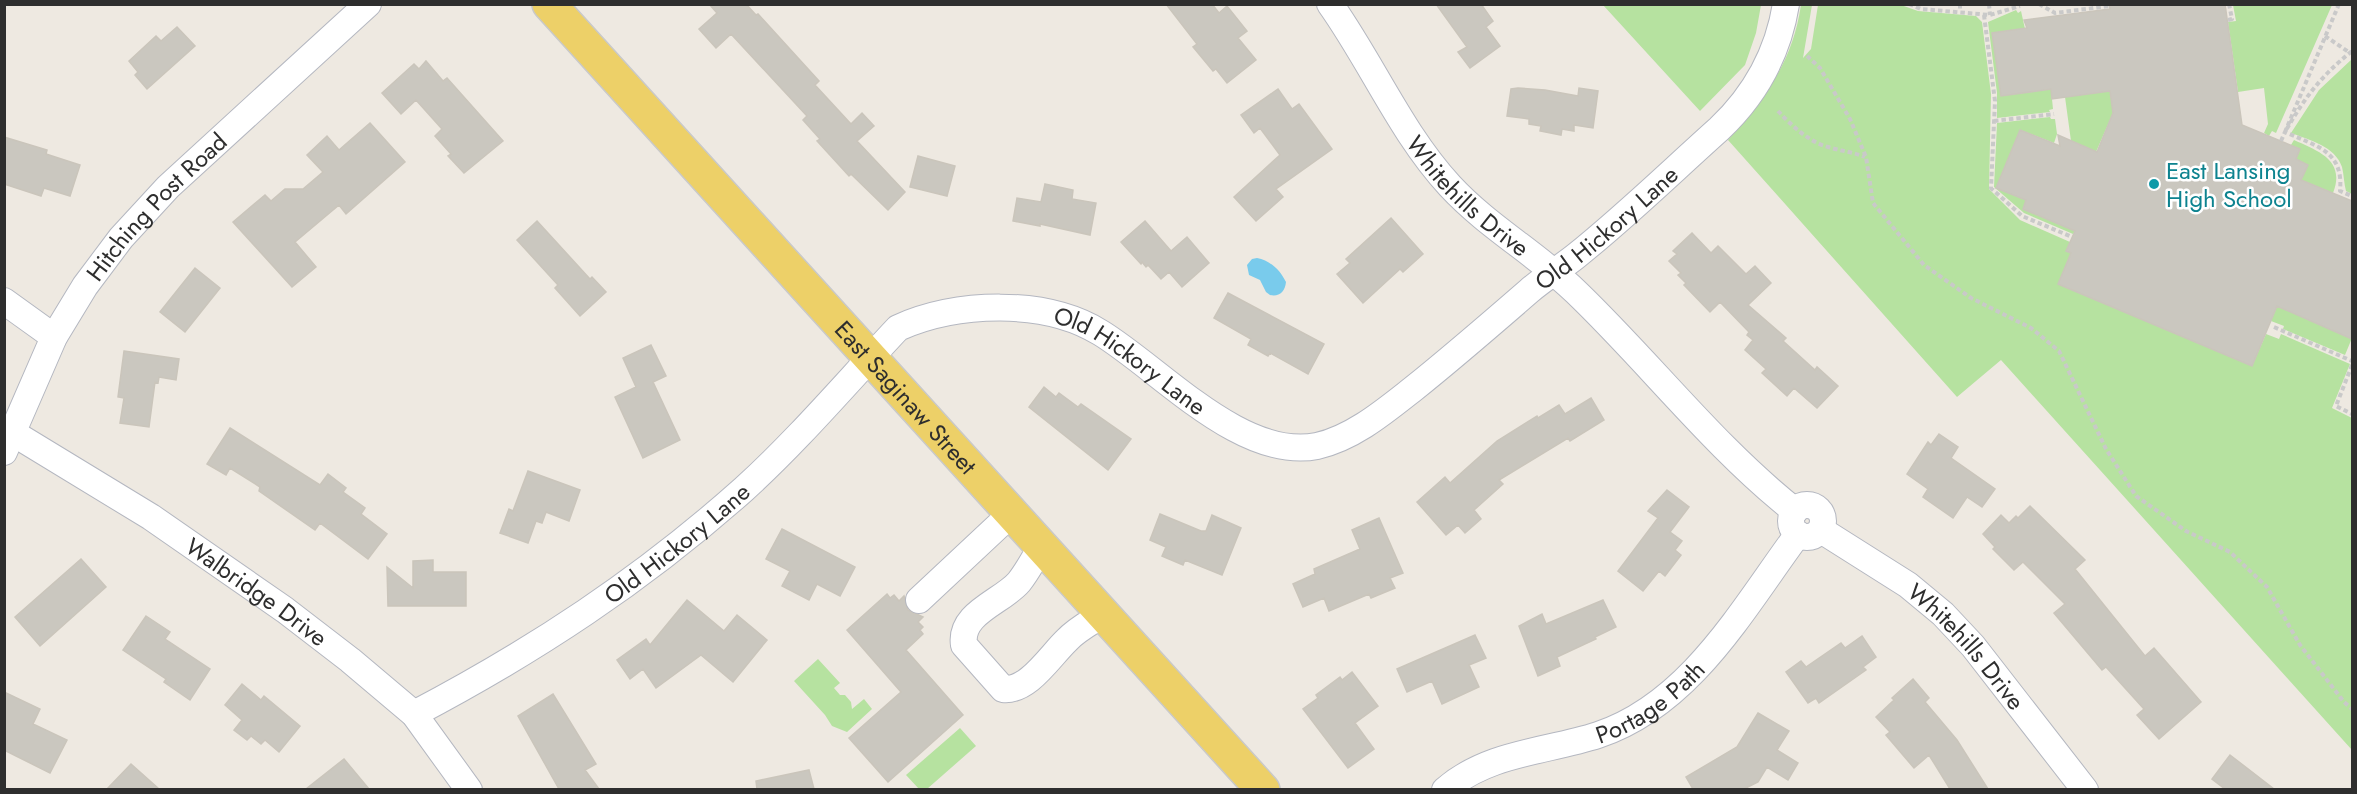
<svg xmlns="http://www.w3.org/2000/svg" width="2357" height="794" font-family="Jost,sans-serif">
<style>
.green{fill:#b6e2a0}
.water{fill:#79cbec}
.building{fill:#cac7bf;stroke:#cac5bb;stroke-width:1.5}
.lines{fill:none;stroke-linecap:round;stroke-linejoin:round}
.minor-casing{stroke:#b4b7c0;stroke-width:28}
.major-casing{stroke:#c9c9c9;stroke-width:36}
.path{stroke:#c9c9c9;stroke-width:4;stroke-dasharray:4.5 3;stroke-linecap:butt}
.minor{stroke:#fff;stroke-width:26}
.major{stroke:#edd068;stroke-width:33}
.culture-dot{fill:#0f9aa8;stroke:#fff;stroke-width:2}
.labels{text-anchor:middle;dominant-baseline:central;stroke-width:5;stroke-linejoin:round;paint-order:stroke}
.culture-label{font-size:24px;fill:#0d838f;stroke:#fff;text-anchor:start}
.street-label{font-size:24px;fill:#2e2e2e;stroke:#fff}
</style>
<rect width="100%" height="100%" fill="#eee9e1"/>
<path class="green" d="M 1603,5 L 1761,5 L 1756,33 L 1745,65 L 1700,111 Z
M 1801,5 L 1812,5 L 1803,58 L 1811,49 L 1818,5 L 1901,5 L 1918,11 L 1976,16 L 1982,22 L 1991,94 L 1989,189 L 2020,220 L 2070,242 L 2066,251 L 2071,253 L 2058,284 L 2252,366 L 2266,334 L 2279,339 L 2281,334 L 2350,364 L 2332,408 L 2352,418 L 2352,750 L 2001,360 L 1957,397 L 1728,140 C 1765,95 1792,65 1801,5 Z
M 2233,5 L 2332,5 L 2276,133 L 2272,131 L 2269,136 L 2264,133 L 2268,124 L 2264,88 L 2238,92 L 2228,22 L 2236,21 Z
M 2016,10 L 2018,13 L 2021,11 L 2025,29 L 2001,96 L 2051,89 L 2053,109 L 2049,110 L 2050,112 L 1997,118 L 1997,93 L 1988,22 Z
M 2352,59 L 2352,194 L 2346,191 C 2344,184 2344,175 2342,167 C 2335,146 2309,140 2291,133 L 2319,90 Z
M 2110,91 L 2113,113 L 2096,152 L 2071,141 L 2065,97 Z
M 2050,117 L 2051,119 L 2055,119 L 2057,134 L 2054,143 L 2020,130 L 1996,188 L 2026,200 L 2023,209 L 2075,231 L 2073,234 L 2024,213 L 1994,187 L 1997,123 Z
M 2294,140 C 2318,151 2346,160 2333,193 L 2301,180 L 2307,165 L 2296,159 L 2300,149 L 2291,145 Z
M 2277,306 L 2352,338 L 2345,355 L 2283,329 L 2284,326 L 2271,321 Z
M 818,659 L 840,683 L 834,688 L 840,695 L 845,695 L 851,702 L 852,709 L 864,699 L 872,709 L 847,732 L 832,726 L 825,715 L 794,681 Z
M 960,728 L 976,746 L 927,789 L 919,789 L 906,775 Z"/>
<path class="water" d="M 1257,258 C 1271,261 1280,270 1286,282 C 1285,292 1279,297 1270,295 L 1266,292 L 1260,280 L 1249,275 L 1247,265 L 1252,259 Z"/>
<path class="building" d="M 709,4 L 746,4 L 756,15 L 758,14 L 819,81 L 815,85 L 851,124 L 862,113 L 874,126 L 857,141 L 905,192 L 888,210 L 851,174 L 849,176 L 817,141 L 820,139 L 803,120 L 807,116 L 731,34 L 716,48 L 699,29 L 717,13 Z
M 1166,4 L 1212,4 L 1219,13 L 1227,6 L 1247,31 L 1238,38 L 1256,60 L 1227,83 L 1216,69 L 1213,71 L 1193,47 L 1197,44 Z
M 1436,4 L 1481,4 L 1493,21 L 1486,27 L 1500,46 L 1470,68 L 1458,52 L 1467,47 Z
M 2109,4 L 2225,4 L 2242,125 L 2300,149 L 2296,159 L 2308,165 L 2301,180 L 2352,201 L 2352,339 L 2277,306 L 2252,366 L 2058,284 L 2071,253 L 2066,251 L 2075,231 L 2023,209 L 2026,200 L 1996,188 L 2020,130 L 2060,146 L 2058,135 L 2097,152 L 2113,113 L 2110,91 L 2052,99 L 2051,89 L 2001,96 L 1992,33 L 2027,28 L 2024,20 L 2110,9 Z
M 177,27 L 195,46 L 147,89 L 135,75 L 138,72 L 129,61 L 156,36 L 161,41 Z
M 426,61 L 443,81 L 447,78 L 503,141 L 464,173 L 448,156 L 451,154 L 435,136 L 442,129 L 416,100 L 401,114 L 382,93 L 414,64 L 419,69 Z
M 1518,88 L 1545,90 L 1578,96 L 1579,88 L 1598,91 L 1593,128 L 1574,125 L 1574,131 L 1562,129 L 1561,135 L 1540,131 L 1541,126 L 1529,124 L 1529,119 L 1507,116 L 1511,89 Z
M 1278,89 L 1292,109 L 1299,104 L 1332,149 L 1276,189 L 1283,197 L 1256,221 L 1234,197 L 1280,155 L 1260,128 L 1254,133 L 1241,115 Z
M 370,123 L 405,162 L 346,214 L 339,205 L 295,242 L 316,267 L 292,287 L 233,222 L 265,195 L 271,201 L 285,189 L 303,189 L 323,172 L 307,155 L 327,136 L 339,150 Z
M 4,137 L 47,150 L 46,154 L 80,165 L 70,196 L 44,188 L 41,196 L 4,184 Z
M 918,156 L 955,166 L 947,196 L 910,187 Z
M 1045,184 L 1073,190 L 1072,199 L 1096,203 L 1090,235 L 1040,224 L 1040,226 L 1013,221 L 1017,198 L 1041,202 Z
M 1391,218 L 1423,254 L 1403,272 L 1400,269 L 1363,303 L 1337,274 L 1350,263 L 1346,259 Z
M 537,221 L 590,279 L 592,277 L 606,292 L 580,316 L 555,288 L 558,285 L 517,240 Z
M 1145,221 L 1171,251 L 1187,237 L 1209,263 L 1182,287 L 1169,272 L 1161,279 L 1148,265 L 1146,267 L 1142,262 L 1141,264 L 1121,242 Z
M 1692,233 L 1711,253 L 1718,246 L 1746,274 L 1755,266 L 1771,283 L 1748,305 L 1786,338 L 1783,341 L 1815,370 L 1817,367 L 1838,386 L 1817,408 L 1794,388 L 1787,396 L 1762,373 L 1766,369 L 1745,350 L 1753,340 L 1747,335 L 1749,332 L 1720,302 L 1710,312 L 1684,285 L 1686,283 L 1678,275 L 1681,273 L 1669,261 L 1677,254 L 1673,251 Z
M 195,268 L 220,288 L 185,332 L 160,312 Z
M 1228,293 L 1324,344 L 1308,374 L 1270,353 L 1268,356 L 1248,345 L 1251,339 L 1214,318 Z
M 651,345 L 666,376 L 653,382 L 680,440 L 643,458 L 615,397 L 636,387 L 623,358 Z
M 124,351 L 179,359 L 176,380 L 159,377 L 158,383 L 155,382 L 149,427 L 120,423 L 124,398 L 118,397 Z
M 1044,387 L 1056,397 L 1059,393 L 1078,407 L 1081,404 L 1131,439 L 1108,470 L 1029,407 Z
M 1591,398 L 1604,420 L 1570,441 L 1568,438 L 1499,480 L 1503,484 L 1474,510 L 1481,519 L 1465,533 L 1458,525 L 1446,535 L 1417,502 L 1445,477 L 1450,483 L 1497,441 L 1537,416 L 1538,418 L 1559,405 L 1565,414 Z
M 230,428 L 320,485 L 328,474 L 346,488 L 343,492 L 365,508 L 361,514 L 387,534 L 368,559 L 320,523 L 315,530 L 259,491 L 260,487 L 230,468 L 226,475 L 207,464 Z
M 1939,434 L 1958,447 L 1951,458 L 1995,489 L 1982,507 L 1967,497 L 1953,518 L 1923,497 L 1928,489 L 1907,474 L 1928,442 L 1931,445 Z
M 528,471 L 580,490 L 569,521 L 546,512 L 542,523 L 536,521 L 528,543 L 500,533 L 509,509 L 513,511 Z
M 1667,490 L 1689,507 L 1670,532 L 1682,541 L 1675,550 L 1681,555 L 1665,576 L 1659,571 L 1643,591 L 1618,571 L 1658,518 L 1648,511 Z
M 2030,506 L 2085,560 L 2075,569 L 2145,656 L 2154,648 L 2201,702 L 2159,739 L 2137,715 L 2144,709 L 2106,667 L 2102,670 L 2054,613 L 2065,604 L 2023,562 L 2014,570 L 1993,549 L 1995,547 L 1983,534 L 2001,515 L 2009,523 L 2016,516 L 2018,518 Z
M 1160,514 L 1201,531 L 1206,531 L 1212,515 L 1241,528 L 1222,575 L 1185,560 L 1183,565 L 1162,556 L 1166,547 L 1150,540 Z
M 1379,518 L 1403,573 L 1390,578 L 1395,588 L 1371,598 L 1369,594 L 1329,611 L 1324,598 L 1303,607 L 1293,584 L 1315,574 L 1314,569 L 1360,549 L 1352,530 Z
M 782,529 L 855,567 L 840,596 L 817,584 L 809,600 L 782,586 L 790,571 L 766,559 Z
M 81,559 L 106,587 L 40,646 L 15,617 Z
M 433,560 L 433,572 L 466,572 L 466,606 L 388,606 L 387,567 L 413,588 L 413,561 Z
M 887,594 L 890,598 L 894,595 L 899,601 L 904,596 L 908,610 L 923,617 L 918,622 L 923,627 L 920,630 L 923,634 L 906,650 L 963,715 L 888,782 L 849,738 L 901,692 L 847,630 Z
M 687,600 L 724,631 L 737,615 L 767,640 L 733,682 L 701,655 L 656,688 L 643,669 L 630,679 L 617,660 L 646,639 L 650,645 Z
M 1603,600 L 1616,627 L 1595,637 L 1596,639 L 1557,657 L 1560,666 L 1538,676 L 1519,626 L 1542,614 L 1546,624 Z
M 146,616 L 170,632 L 165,639 L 210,669 L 190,700 L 164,682 L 166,679 L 123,650 Z
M 1475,635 L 1486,658 L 1469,665 L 1479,687 L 1442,704 L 1432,681 L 1407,692 L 1397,669 Z
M 1862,636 L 1876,657 L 1863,667 L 1866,670 L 1819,703 L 1816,698 L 1808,703 L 1786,672 L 1801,661 L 1806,667 L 1841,643 L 1845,648 Z
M 1352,672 L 1378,706 L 1355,723 L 1374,749 L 1348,768 L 1303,709 L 1318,698 L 1316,695 L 1340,677 L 1342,680 Z
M 1913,679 L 1929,698 L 1925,702 L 1957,740 L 1988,789 L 1950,789 L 1929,755 L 1914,768 L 1886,735 L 1890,732 L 1876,717 L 1894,700 L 1892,698 Z
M 242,684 L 261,700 L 264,696 L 300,726 L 279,752 L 265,740 L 261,744 L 251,736 L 247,740 L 234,730 L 242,720 L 225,705 Z
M 4,692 L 40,709 L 33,724 L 67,740 L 50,773 L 4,750 Z
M 553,694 L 596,764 L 585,770 L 599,789 L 559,789 L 518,716 Z
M 1758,713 L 1789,731 L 1777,750 L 1798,763 L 1788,780 L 1767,767 L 1758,782 L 1744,789 L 1693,789 L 1686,777 L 1737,747 Z
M 2230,755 L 2274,789 L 2225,789 L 2212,779 Z
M 344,759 L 369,789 L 306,789 Z
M 131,764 L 159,789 L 107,789 Z
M 809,770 L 814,789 L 757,789 L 756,781 Z"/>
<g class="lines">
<g class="minor-casing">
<g id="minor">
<path id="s1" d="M 1330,4 C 1372,63 1401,133 1450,186 C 1488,227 1537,254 1576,292 C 1650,363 1714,447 1795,511"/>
<path d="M 4,301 L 54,337"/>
<path id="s2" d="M 13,433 L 151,517 L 285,610 L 350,660 L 414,714 L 469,790"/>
<path id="s3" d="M 4,452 L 54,337 L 85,286 L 121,238 L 168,187 L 368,4"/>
<circle cx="1807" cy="521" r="16"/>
<path id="s4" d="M 1821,530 L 1908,585 L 1943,614 L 1973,646 L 2085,790"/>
<path d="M 1042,546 C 1034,558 1028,571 1019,582 C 1002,602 959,613 964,645 L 1003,689 C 1028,692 1050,656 1067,640 C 1077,629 1093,621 1105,613"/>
<path d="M 919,600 L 1012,513"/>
<path id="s5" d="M 414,714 C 534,651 642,580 744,489 C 799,439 847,382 898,328 C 956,302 1045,298 1101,333 C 1161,370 1242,461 1317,446 C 1353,438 1385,411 1413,389 C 1453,357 1491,324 1529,291 C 1544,278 1561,268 1576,256 C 1626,216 1672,171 1719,129 C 1755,95 1778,54 1786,4"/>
<path id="s6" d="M 1445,790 C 1489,752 1546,752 1598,735 C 1691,704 1743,608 1798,534"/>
</g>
</g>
<g class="major-casing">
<g id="major">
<path id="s7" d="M 549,4 L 1263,790"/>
</g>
</g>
<path class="path" d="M 1909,4 L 1921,9 L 1990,15 L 2020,6
M 1960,4 L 1960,11
M 1989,4 L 1990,15
M 2039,4 L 2055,13 L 2109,6
M 2339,4 L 2285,132 C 2305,97 2321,76 2352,51
M 1984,15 L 1995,101 L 1991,188 L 2022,216 L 2072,237
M 2228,20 L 2232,19 L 2229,4
M 2325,36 L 2350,53
M 1807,56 L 1820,68 L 1850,119 L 1866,157 L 1873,203 L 1924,265 L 1971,298 L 2031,328 L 2059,351 L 2106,449 L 2136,496 L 2186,531 L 2230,552 L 2267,587 L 2300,645 L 2344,702 L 2352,709
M 1778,111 C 1791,125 1809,142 1828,147 C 1841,151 1853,152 1865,157
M 1994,121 L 2054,114
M 2281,141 L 2285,132 C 2315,146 2344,150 2340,191 L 2352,196
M 2274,327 L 2352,361
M 2352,365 L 2336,406 L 2352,414"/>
<use href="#minor" class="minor"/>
<use href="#major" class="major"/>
</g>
<circle class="culture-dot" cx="2154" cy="184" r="6"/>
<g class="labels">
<g class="culture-label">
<text x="2166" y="170">East Lansing<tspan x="2166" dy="28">High School</tspan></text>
</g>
<g class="street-label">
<text stroke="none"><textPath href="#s1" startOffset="238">Whitehills Drive</textPath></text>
<text stroke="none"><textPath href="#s3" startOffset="292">Hitching Post Road</textPath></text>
<text stroke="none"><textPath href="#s5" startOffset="1448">Old Hickory Lane</textPath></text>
<text stroke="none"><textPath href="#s5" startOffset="872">Old Hickory Lane</textPath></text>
<text stroke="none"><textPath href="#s7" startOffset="531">East Saginaw Street</textPath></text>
<text stroke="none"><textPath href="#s5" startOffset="314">Old Hickory Lane</textPath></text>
<text stroke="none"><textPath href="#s2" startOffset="291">Walbridge Drive</textPath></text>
<text stroke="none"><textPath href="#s4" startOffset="188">Whitehills Drive</textPath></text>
<text stroke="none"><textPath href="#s6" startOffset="226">Portage Path</textPath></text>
</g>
</g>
<rect width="2357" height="794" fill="none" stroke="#2e2e2e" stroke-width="12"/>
</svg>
